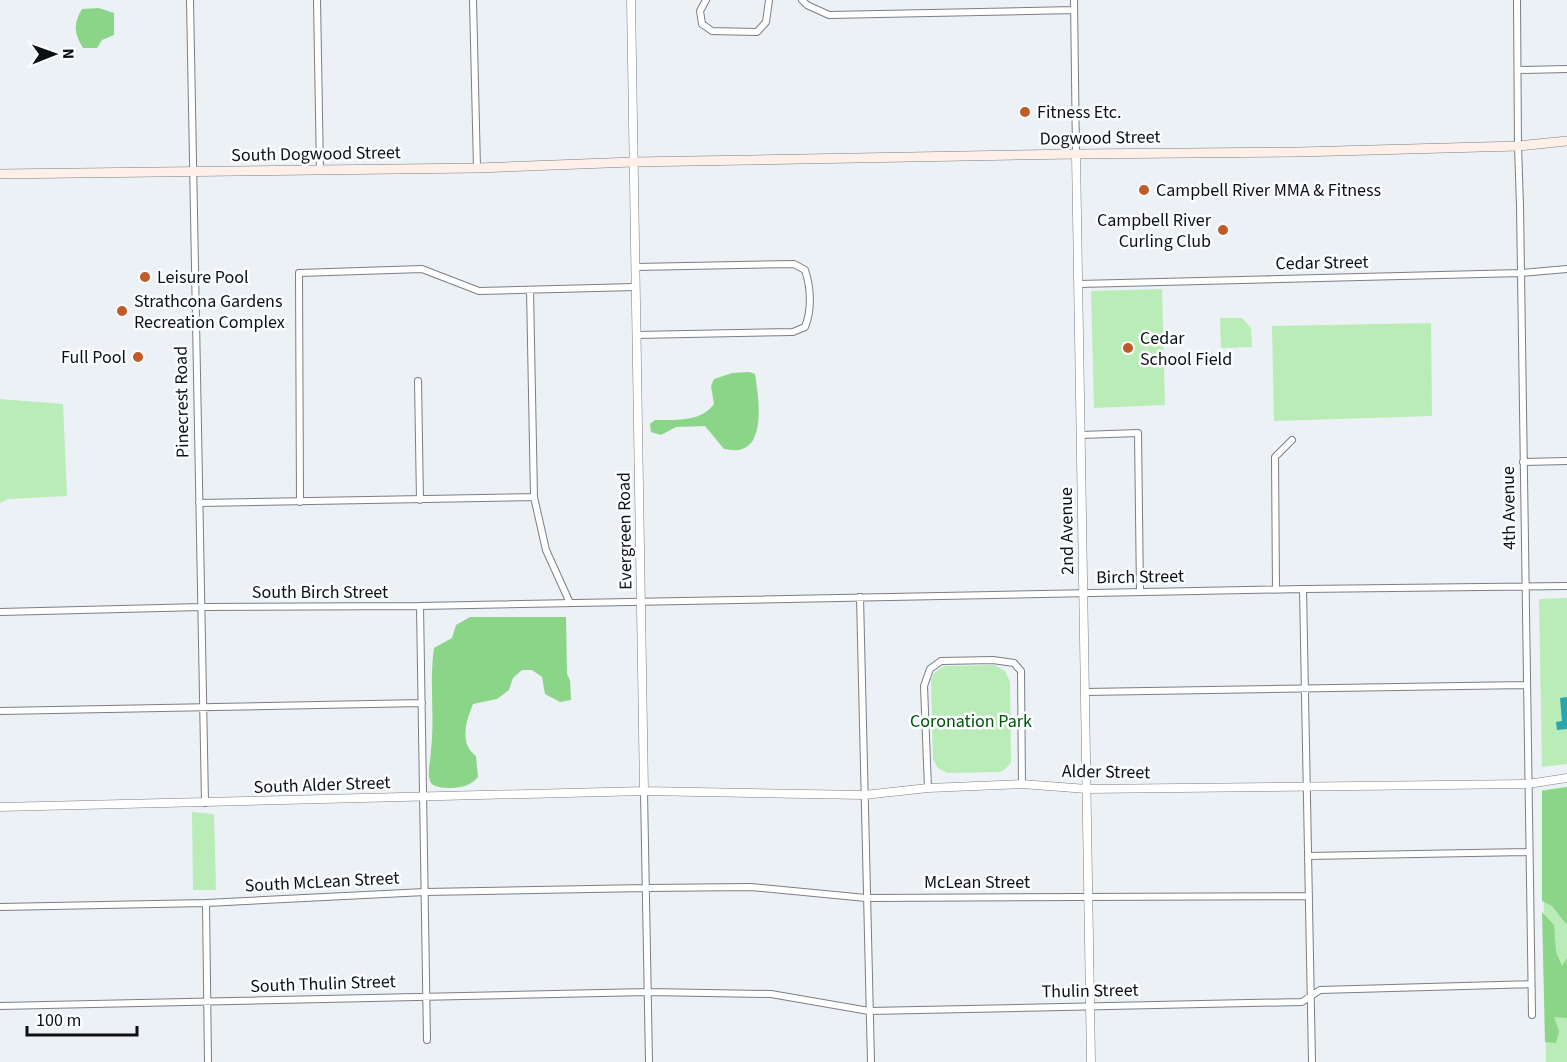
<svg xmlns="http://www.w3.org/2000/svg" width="1567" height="1062" font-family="'Source Sans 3',sans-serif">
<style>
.green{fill:#b9ecb7}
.forest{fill:#8bd589}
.water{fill:#2aa6ac}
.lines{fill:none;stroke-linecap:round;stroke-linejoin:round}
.minor-casing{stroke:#7b7f84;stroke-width:8}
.tertiary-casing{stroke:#7b7f84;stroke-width:9}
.secondary-casing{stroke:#7b7f84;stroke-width:10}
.minor{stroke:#fff;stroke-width:6}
.tertiary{stroke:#fff;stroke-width:8}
.secondary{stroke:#fef0e8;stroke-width:9}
.poi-dot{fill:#bf5a29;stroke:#fcfdff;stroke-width:2}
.labels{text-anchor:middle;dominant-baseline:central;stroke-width:5;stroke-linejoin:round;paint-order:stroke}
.poi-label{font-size:18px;fill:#0f1012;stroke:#fcfdff;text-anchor:start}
.street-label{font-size:18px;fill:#0f1012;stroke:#fcfdff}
.park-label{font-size:18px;fill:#005409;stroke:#fcfdff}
</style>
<rect width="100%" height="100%" fill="#ecf1f6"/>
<path class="green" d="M 1162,289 L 1165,405 L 1094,408 L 1091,291 Z
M 1220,318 L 1242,318 L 1251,328 L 1252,347 L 1221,348 Z
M 1431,323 L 1432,416 L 1274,421 L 1272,326 Z
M 0,399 L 63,404 L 67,496 L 8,499 L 0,503 Z
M 1567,598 L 1567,764 L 1542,767 L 1539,599 Z
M 995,665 L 1005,671 L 1010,682 L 1011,763 L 1004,770 L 999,772 L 947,773 L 938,768 L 933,760 L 931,680 L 934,673 L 944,666 Z
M 1567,787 L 1567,1062 L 1546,1062 L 1542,790 Z
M 192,812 L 214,814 L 216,890 L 193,890 Z"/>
<path class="forest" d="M 99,8 L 114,13 L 114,35 L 102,40 L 97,48 L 83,48 C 74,33 73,24 82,9 Z
M 749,372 L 755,374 C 758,394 767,447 738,450 C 734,451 728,449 724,449 L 705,426 L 676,427 L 661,435 L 651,432 L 650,424 L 655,420 C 676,420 701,422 714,404 L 711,386 L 714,379 L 732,373 Z
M 470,617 L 566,617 L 567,674 L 570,680 L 571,700 L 560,702 L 545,694 L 542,677 L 532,670 L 522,670 L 513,678 L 509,690 L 497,699 L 473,704 C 466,721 459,744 476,756 L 478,777 C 471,785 464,787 453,788 C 447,788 435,788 431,783 C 426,774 431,760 431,750 C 435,716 429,682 434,648 L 452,638 L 456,625 Z
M 1567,787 L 1567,925 L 1552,906 L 1542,901 L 1542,791 Z
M 1542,912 L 1554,925 L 1556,952 L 1562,966 L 1567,958 L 1567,1018 L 1554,1017 L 1559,1031 L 1556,1043 L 1545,1042 Z"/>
<path class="water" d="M 1567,697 L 1567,729 L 1557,730 L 1556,722 L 1562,721 L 1560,698 Z"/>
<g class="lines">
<g class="minor-casing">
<path id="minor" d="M 190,0 L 205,803
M 317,0 L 320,171
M 473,0 L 477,168
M 706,0 L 700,11 L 702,24 L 712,31 L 757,32 L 766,22 L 769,0
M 802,0 L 807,5 L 829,15 L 1074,10
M 1074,0 L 1076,154
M 1517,0 L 1518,146 L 1520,206 L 1532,1015
M 1518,70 L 1567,69
M 635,267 L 794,264 L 805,270 C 811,288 812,310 805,327 L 793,332 L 636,335
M 1079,284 L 1521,273 L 1567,269
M 530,290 L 534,497 L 546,550 L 570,603
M 418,381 L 420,500
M 1081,435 L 1138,433 L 1140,592
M 1523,462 L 1567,461
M 300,502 L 299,273 L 422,269 L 479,291 L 635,287
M 199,503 L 534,497
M 1276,589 L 1275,457 L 1292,440
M 1303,589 L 1312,1062
M 860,597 L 871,1062
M 420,606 L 427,1040
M 0,612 L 202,607 L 420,606 L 1303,589 L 1567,586
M 1085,692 L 1527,685
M 0,711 L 422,703
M 928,788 L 924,686 L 930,669 L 941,661 L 993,660 L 1014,663 L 1021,671 L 1022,784
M 644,791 L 649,1062
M 1308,856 L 1529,852
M 206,903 L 208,1062
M 0,907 L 206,903 L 425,892 L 646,888 L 751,887 L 866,898 L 1309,896
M 0,1006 L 648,992 L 771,994 L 869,1011 L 1302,1002 L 1320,990 L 1531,984"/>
</g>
<g class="tertiary-casing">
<path id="tertiary" d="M 631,0 L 644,791
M 1076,154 L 1091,1062
M 0,807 L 644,791 L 864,795 L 928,788 L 1022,784 L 1087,789 L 1528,784 L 1567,778"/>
</g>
<g class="secondary-casing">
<path id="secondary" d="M 0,174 L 477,168 L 633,162 L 1076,154 L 1299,152 L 1518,146 L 1567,141"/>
</g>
<use href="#minor" class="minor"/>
<use href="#tertiary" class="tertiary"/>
<use href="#secondary" class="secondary"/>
</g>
<g class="poi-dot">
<circle cx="1025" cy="112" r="6"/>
<circle cx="1144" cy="190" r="6"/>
<circle cx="1223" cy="230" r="6"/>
<circle cx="145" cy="277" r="6"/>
<circle cx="122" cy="311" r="6"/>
<circle cx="1128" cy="348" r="6"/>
<circle cx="138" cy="357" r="6"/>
</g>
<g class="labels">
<g class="poi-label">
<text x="1037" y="112">Fitness Etc.</text>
<text x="1156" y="190">Campbell River MMA &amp; Fitness</text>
<text x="1211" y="220" text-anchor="end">Campbell River<tspan x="1211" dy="21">Curling Club</tspan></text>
<text x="157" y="277">Leisure Pool</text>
<text x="134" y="301">Strathcona Gardens<tspan x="134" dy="21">Recreation Complex</tspan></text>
<text x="1140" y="338">Cedar<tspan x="1140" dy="21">School Field</tspan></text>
<text x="126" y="357" text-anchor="end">Full Pool</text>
</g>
<g class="street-label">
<text transform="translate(1100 138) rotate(-1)">Dogwood Street</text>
<text transform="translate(316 154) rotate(-1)">South Dogwood Street</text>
<text transform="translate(1322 263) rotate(-1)">Cedar Street</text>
<text transform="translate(182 402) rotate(-91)">Pinecrest Road</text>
<text transform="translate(1509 508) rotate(-91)">4th Avenue</text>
<text transform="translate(625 531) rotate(-91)">Evergreen Road</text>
<text transform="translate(1067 531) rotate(-91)">2nd Avenue</text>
<text transform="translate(1140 577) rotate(-1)">Birch Street</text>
<text x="320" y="592">South Birch Street</text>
<text transform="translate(1106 772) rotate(1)">Alder Street</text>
<text transform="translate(322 785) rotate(-2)">South Alder Street</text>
<text transform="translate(322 882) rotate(-3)">South McLean Street</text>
<text x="977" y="882">McLean Street</text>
<text transform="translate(323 984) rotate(-2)">South Thulin Street</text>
<text transform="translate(1090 991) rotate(-1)">Thulin Street</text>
</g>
<g class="park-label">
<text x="971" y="721">Coronation Park</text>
</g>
</g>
<g transform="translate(54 54) rotate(89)" stroke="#fcfdff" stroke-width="4.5" paint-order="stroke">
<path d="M0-4.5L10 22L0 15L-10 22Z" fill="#0f1012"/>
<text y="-9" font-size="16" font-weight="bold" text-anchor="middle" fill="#0f1012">N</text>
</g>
<path d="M27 1026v9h110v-9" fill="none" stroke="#0f1012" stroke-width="3"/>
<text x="36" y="1026" font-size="18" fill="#0f1012" stroke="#fcfdff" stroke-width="4.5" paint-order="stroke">100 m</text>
</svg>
